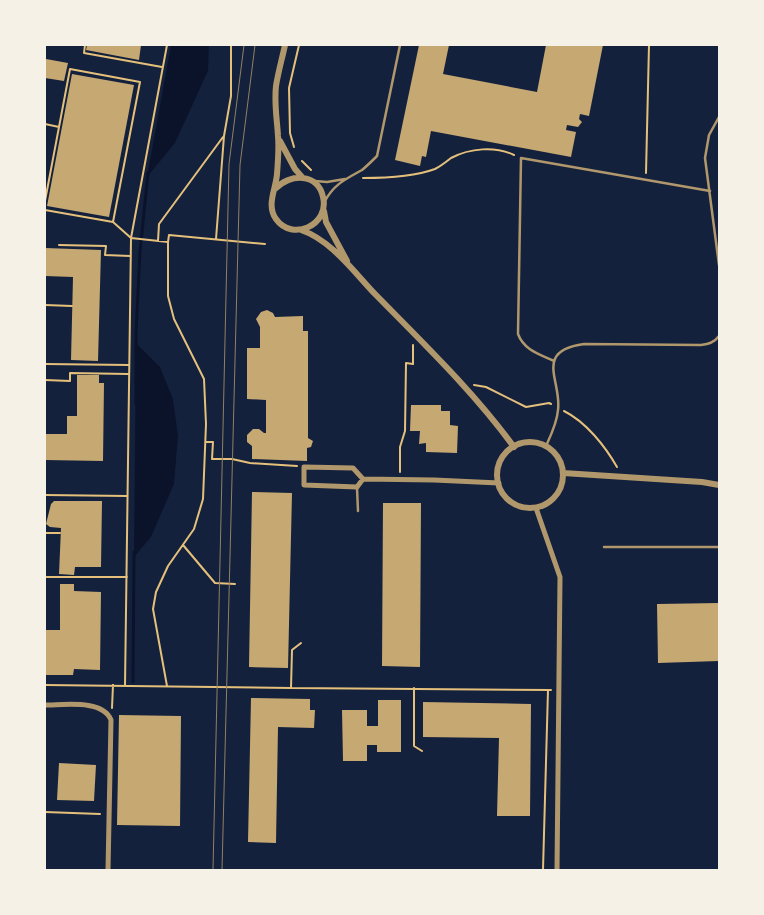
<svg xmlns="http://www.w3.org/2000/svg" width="764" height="915" font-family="'Space Grotesk',sans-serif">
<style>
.water{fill:#0b132b}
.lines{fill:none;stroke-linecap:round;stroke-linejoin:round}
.stream{stroke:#0b132b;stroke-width:3}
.building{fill:#c6a872}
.path{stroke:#e5c07b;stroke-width:2}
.service{stroke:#b1986c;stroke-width:2.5}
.minor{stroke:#b1986c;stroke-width:5}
.tertiary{stroke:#b1986c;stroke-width:6}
.tram{stroke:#918062;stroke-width:1}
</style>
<rect width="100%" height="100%" fill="#14213d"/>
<path class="water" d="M 171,45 L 209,45 L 208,71 L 175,143 L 147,177 Z
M 136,343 L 160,367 L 173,399 L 178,436 L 174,484 L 151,537 L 134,557 Z"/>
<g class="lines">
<path class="stream" d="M 136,404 L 136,333 L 140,252 L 148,173
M 133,682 L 134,552"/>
</g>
<path class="building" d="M 87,45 L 141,45 L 139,60 L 86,50 Z
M 419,45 L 449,45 L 443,74 L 537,92 L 546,45 L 603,45 L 589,116 L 580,114 L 579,119 L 582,122 L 578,127 L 567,125 L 566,130 L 576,132 L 571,157 L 431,131 L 426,157 L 422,156 L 420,166 L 395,160 Z
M 46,59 L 68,63 L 64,81 L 45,78 Z
M 72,74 L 134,85 L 109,217 L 47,206 Z
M 45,248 L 101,250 L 98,361 L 71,360 L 73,277 L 45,276 Z
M 267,310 L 273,313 L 275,317 L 303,316 L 303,331 L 308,331 L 308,438 L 313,441 L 311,447 L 307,448 L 307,461 L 252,459 L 252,446 L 247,442 L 247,435 L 253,429 L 259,429 L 264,433 L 266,433 L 266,400 L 247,399 L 247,348 L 260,348 L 260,327 L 256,319 L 261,312 Z
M 77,375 L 99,375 L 99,383 L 104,383 L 103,461 L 45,460 L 45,434 L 67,434 L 67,416 L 77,416 Z
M 411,405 L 441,405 L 441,411 L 450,411 L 450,425 L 458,426 L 457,453 L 426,452 L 426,443 L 419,444 L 420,431 L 410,431 Z
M 252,492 L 292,493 L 288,668 L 249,667 Z
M 54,501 L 102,501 L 101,567 L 75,567 L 74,575 L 59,574 L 61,528 L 50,527 L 46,524 L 51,504 Z
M 383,503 L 421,503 L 420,667 L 382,666 Z
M 60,584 L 74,584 L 74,591 L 101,592 L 100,670 L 74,669 L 73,675 L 45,675 L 45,630 L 60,630 Z
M 719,603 L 719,661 L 658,663 L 657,604 Z
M 251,698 L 310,699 L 310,710 L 315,710 L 314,728 L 278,727 L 276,843 L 248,842 Z
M 378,700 L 401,700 L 401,752 L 377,752 L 377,745 L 367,745 L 367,761 L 343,761 L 342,710 L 367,710 L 367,726 L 378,726 Z
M 423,702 L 531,704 L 530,816 L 497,816 L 499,738 L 423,737 Z
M 119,715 L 181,716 L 180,826 L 117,825 Z
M 59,763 L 96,765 L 94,801 L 57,800 Z"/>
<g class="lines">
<path class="path" d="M 85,45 L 84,53 L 162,67
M 45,124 L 59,127 L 45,201
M 59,127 L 70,69 L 140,82 L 113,222
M 294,147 L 290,133 L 289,88 L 299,45
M 302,161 L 311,170
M 646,173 L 649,45
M 363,178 C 386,178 413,177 435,169 C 441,166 446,162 451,158 C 470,148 495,146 514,155
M 45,210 L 113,222 L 131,238 L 168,242 L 169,235 L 265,244
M 216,239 L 224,136 L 231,96 L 231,45
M 158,241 L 159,224 L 223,137
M 59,245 L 106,246 L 105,255 L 130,256
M 45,305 L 72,306
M 45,364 L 129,365
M 45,380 L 70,381 L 70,373 L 128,374
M 474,385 L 486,387 L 526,407 L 549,403 L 551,404
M 564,411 C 586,422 605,446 617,467
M 206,442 L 213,442 L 212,459 L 232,459 L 250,463 L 297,466
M 400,472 L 400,447 L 405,431 L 406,363 L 413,364 L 413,345
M 45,495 L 127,496
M 45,533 L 60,533
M 183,545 L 215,583 L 235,584
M 45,577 L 127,577
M 45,685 L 291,688 L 551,690
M 125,686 L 131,238 L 167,45
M 167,686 L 153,609 L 156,592 L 168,566 L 194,529 L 203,499 L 206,424 L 204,379 L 174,319 L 168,296 L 168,242
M 291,688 L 292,650 L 301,643
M 414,688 L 414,746 L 422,751
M 112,708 L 113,685
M 45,812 L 100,814
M 543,870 L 548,690"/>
<path class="service" d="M 719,117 L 709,135 L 705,158 L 719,265
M 315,181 L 327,182 L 345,179
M 325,201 C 334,184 346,179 362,170 C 367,166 372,161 377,156 L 400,45
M 554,361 C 539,354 524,350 518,334 L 521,158 L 710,191
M 546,446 C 551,435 557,423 558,410 C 562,381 533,351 584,344 L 701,345 C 708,344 714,343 719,336
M 357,488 L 358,511
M 604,547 L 719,547"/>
<path class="minor" d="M 363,479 L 353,468 L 304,467 L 304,485 L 357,487 L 363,479 L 434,480 L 499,483
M 536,508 L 560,577 L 557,870
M 45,705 C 64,705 103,699 111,720 L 108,870"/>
<path class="tertiary" d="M 280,141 L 295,169 L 302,177
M 275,189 C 290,173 318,173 323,197 C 330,225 292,242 276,219 C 266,205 276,189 277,174 C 278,162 279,148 278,136 C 277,119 274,103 276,86 C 278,73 282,59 285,45
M 324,211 L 326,222 L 347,261
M 301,230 C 331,240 354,272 375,294 C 424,344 473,391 514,447
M497 475a33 33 0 1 1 66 0a33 33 0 1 1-66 0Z
M 563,473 L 702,482 L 719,485"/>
<path class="tram" d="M 213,870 L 229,164 L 244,45
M 222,870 L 240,165 L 255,45"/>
</g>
<rect width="764" height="915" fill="none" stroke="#f6f1e7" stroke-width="92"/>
</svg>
